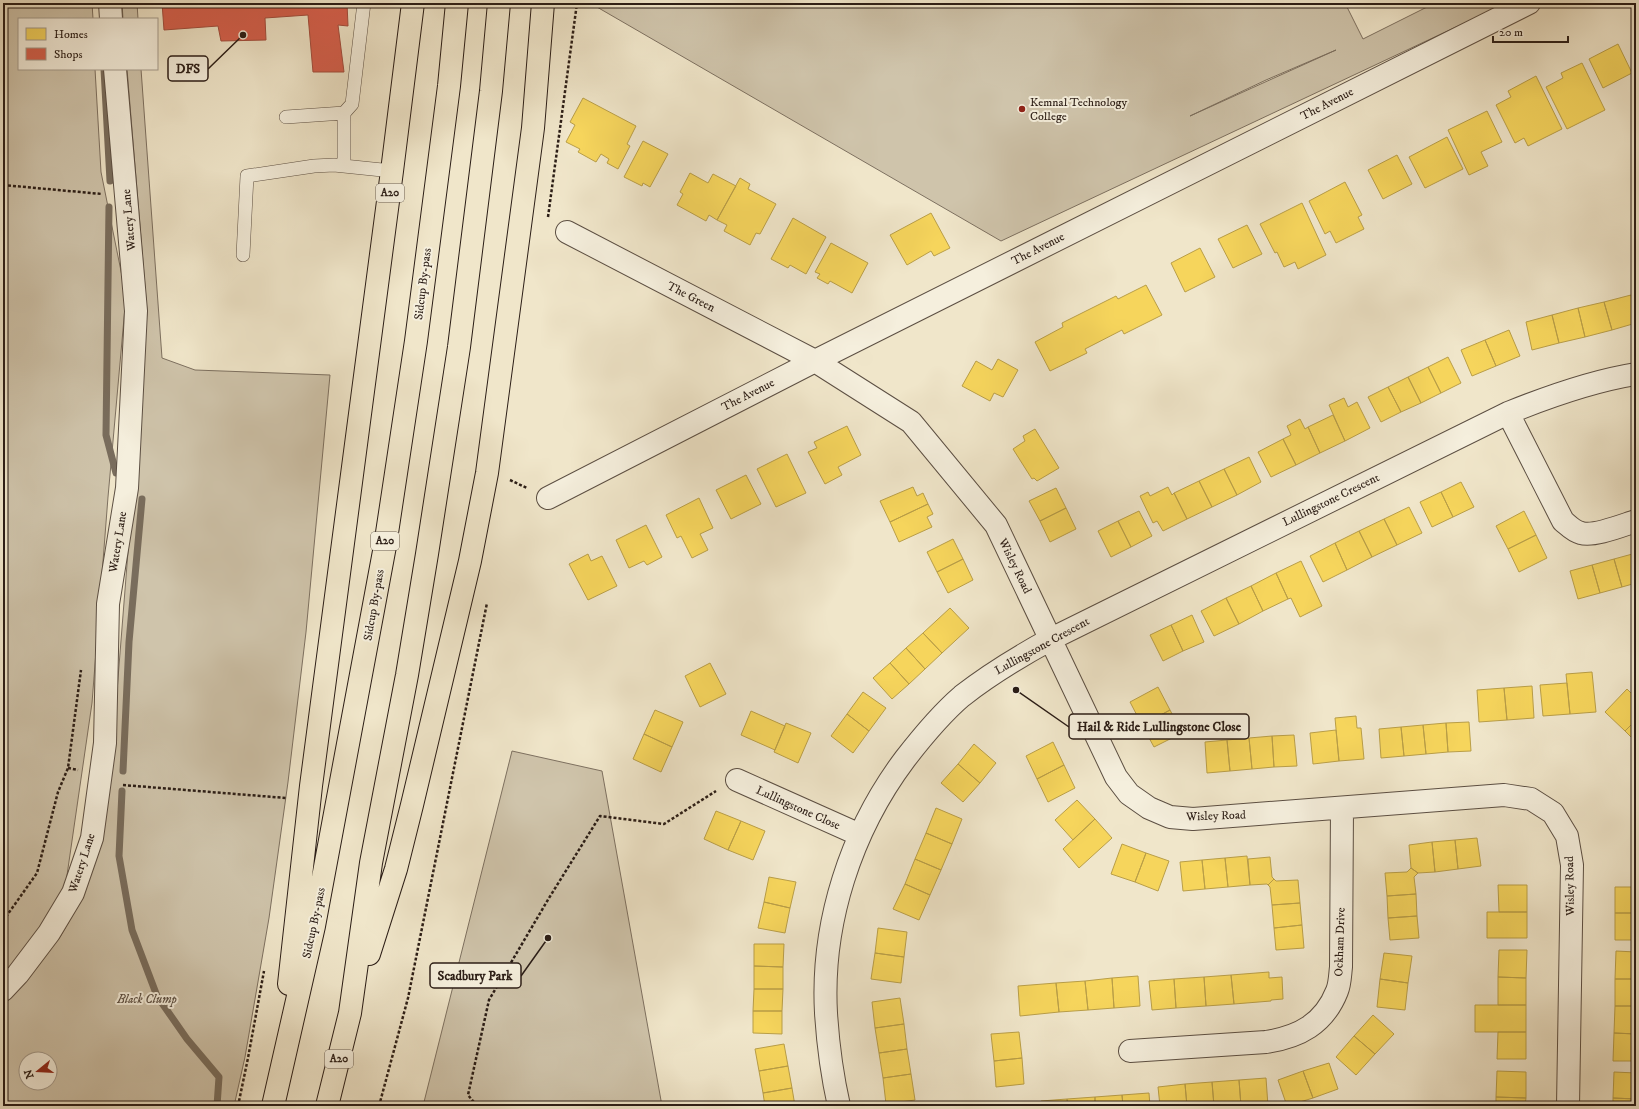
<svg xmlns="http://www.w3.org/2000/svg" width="1639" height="1109" font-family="'IM FELL DW Pica',serif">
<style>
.green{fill:#cfc4ab;stroke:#7d7060;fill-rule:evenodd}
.homes{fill:#f6d55c;stroke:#b99e47}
.shops{fill:#d6604d;stroke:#a34c3c}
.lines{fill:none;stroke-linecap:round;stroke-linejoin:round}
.stream{stroke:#796d5d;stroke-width:7}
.service-casing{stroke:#5c4f43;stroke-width:14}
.minor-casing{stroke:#5c4f43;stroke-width:24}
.tertiary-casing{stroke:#5c4f43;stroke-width:24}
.trunk-casing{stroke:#2b1d16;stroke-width:24}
.path{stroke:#2b1d16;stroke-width:2.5;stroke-dasharray:3 2;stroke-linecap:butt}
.service{stroke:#f5efdd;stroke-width:13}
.minor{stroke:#f5efdd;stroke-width:22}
.tertiary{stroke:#f5efdd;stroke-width:22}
.trunk{stroke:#f0e6ca;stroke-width:22}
.poi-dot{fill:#8f2418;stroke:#f5efdd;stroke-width:1.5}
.labels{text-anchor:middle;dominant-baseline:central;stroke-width:4;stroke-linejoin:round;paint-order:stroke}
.shield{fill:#f5efdd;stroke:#685c52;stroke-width:1}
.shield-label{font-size:11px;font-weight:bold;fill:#2b1d16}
.poi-label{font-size:12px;fill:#2b1d16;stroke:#f5efdd;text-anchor:start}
.street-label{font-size:12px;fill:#2b1d16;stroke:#f5efdd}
.park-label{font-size:12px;font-style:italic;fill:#5c4f43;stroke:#f5efdd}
.leader{fill:none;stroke:#2b1d16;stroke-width:1.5}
.callout-dot{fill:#2b1d16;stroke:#f5efdd;stroke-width:1.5}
.callout{fill:#f5efdd;stroke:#2b1d16;stroke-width:1.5}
.callout-label{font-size:13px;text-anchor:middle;font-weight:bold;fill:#2b1d16}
</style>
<rect width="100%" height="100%" fill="#f0e6ca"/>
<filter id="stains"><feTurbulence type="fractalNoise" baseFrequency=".005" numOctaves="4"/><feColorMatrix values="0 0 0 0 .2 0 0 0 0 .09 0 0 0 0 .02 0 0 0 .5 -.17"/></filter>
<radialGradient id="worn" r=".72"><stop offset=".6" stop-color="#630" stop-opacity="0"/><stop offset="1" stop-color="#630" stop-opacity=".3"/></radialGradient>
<path class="green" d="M 3,3 L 92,3 L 93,19 L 19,19 L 19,69 L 95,69 L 101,172 L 126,296 L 108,497 L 92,703 L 65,889 L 42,929 L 3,979 Z
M 122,3 L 137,3 L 138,19 L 123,19 Z
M 590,3 L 1345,3 L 1363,39 L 1435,3 L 1507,3 L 1001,241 ZM 1336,50 L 1190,116 L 1266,80 Z
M 127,69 L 141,69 L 162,358 L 195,370 L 330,375 L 306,632 L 288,782 L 269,918 L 245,1057 L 234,1106 L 3,1106 L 3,1005 L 24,982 L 60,937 L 83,897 L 102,836 L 113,742 L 147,311 ZM 26,1059 L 50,1059 L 50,1083 L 26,1083 Z
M 512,751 L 602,771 L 662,1106 L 423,1106 Z"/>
<path class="homes" d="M 1618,44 L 1632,73 L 1603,88 L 1589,59 Z
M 1582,63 L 1605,110 L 1567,129 L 1546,87 L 1563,78 L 1561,73 Z
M 1536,76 L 1562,129 L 1528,146 L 1524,138 L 1515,143 L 1496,105 L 1511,97 L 1508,91 Z
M 583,98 L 636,126 L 627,144 L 630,146 L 618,169 L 607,163 L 609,159 L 601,154 L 596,162 L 578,152 L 580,149 L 566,142 L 575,125 L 570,122 Z
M 1487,111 L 1502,142 L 1481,152 L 1488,166 L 1469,175 L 1448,130 Z
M 1447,137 L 1463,169 L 1425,188 L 1409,157 Z
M 643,141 L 668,154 L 650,187 L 643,183 L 642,186 L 624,177 Z
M 1397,155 L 1412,184 L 1383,199 L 1368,170 Z
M 690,173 L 708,183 L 713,174 L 736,186 L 717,220 L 709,215 L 706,221 L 677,205 L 683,194 L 680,192 Z
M 740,178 L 750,184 L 748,189 L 776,204 L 760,234 L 756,233 L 750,245 L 724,231 L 727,225 L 717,220 Z
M 1345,182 L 1362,215 L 1358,217 L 1364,229 L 1336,243 L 1330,231 L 1325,234 L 1309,201 Z
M 1302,203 L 1326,255 L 1298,269 L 1295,262 L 1284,267 L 1277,252 L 1275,253 L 1260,224 Z
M 931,213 L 950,248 L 934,256 L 931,251 L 907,265 L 890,235 Z
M 793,218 L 826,237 L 806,274 L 790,265 L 788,268 L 771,259 Z
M 1247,225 L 1262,254 L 1233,268 L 1218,239 Z
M 831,243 L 868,263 L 852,293 L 830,281 L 828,284 L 817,278 L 820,274 L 815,272 Z
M 1200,248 L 1215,277 L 1185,292 L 1171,263 Z
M 1146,285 L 1162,315 L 1124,334 L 1122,330 L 1085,349 L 1087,353 L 1050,371 L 1035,342 L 1063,327 L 1062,323 L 1116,296 L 1118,299 Z
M 1631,295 L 1636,315 L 1636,323 L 1612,330 L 1604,302 Z
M 1604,302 L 1612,330 L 1585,337 L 1578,308 Z
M 1578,308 L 1585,337 L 1559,343 L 1552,315 Z
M 1552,315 L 1559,343 L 1532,350 L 1526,322 Z
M 1509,330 L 1520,356 L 1496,366 L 1485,340 Z
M 1485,340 L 1496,366 L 1472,376 L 1461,350 Z
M 1448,357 L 1461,383 L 1441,393 L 1428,367 Z
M 998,359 L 1018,370 L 1003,397 L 994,393 L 990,401 L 962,386 L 976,361 L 992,370 Z
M 1428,367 L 1441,393 L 1421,403 L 1408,377 Z
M 1408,377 L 1421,403 L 1401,412 L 1388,387 Z
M 1388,387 L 1401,412 L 1381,422 L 1368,397 Z
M 1344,398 L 1348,407 L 1357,402 L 1370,428 L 1345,441 L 1329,405 Z
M 1333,415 L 1345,441 L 1320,453 L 1308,427 Z
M 1300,419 L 1305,429 L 1308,427 L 1320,453 L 1296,465 L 1283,439 L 1291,435 L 1287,426 Z
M 847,426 L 861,455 L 838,467 L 842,475 L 825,484 L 808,452 L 817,448 L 814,442 Z
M 1035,429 L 1059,468 L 1037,481 L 1034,478 L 1032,479 L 1013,449 L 1025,441 L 1023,436 Z
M 1283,439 L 1296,465 L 1271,477 L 1258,452 Z
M 787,454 L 806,493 L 776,507 L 757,469 Z
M 1249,457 L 1261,482 L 1237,495 L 1224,469 Z
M 1224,469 L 1237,495 L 1212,507 L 1199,481 Z
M 746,475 L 761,504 L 731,519 L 716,490 Z
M 1199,481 L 1212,507 L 1187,519 L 1174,493 Z
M 1461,482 L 1474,507 L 1453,517 L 1441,492 Z
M 913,487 L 917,496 L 923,493 L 928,504 L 890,522 L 880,501 Z
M 1168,487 L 1172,495 L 1174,493 L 1187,519 L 1163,531 L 1157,521 L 1153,523 L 1140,496 L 1148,492 L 1150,496 Z
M 1056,488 L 1066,508 L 1040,521 L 1029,501 Z
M 1441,492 L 1453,517 L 1432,527 L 1420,502 Z
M 699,498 L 713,528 L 700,534 L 708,550 L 692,558 L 681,536 L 677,538 L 666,515 Z
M 928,504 L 933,514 L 927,517 L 932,527 L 899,542 L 890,522 Z
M 1409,507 L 1422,533 L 1397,545 L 1384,519 Z
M 1066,508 L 1076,529 L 1050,542 L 1040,521 Z
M 1139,511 L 1152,536 L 1131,547 L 1118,521 Z
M 1524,511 L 1536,535 L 1508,549 L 1496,526 Z
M 1384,519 L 1397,545 L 1372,557 L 1359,531 Z
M 1118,521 L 1131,547 L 1111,557 L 1098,531 Z
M 646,525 L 662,557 L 647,565 L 644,561 L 629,568 L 616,540 Z
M 1359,531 L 1372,557 L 1347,570 L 1335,543 Z
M 1536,535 L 1547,558 L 1519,572 L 1508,549 Z
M 953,539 L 963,559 L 937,572 L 927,552 Z
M 1335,543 L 1347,570 L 1323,582 L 1310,556 Z
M 1636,553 L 1636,583 L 1622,587 L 1614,559 Z
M 588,554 L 591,561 L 602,556 L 617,586 L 588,600 L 569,564 Z
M 963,559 L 973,580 L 948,593 L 937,572 Z
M 1614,559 L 1622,587 L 1600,593 L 1592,565 Z
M 1301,561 L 1322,606 L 1300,617 L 1291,598 L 1288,599 L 1276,573 Z
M 1592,565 L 1600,593 L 1578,599 L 1570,571 Z
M 1276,573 L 1288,599 L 1263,611 L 1251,586 Z
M 1251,586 L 1263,611 L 1239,624 L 1226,598 Z
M 1226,598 L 1239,624 L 1214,636 L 1201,611 Z
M 950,608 L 969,628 L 942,653 L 923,633 Z
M 1192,615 L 1204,642 L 1183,651 L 1171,625 Z
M 1171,625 L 1183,651 L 1163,661 L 1150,635 Z
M 923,633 L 942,653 L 925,669 L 906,648 Z
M 906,648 L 925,669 L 909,684 L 890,663 Z
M 710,663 L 726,694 L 700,707 L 685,676 Z
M 890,663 L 909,684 L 892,699 L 873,678 Z
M 1592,672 L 1596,712 L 1570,714 L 1566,674 Z
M 1567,683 L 1570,714 L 1543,716 L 1540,685 Z
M 1532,686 L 1534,718 L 1507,720 L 1504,688 Z
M 1158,687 L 1170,710 L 1142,725 L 1130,702 Z
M 1504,688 L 1507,720 L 1479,722 L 1477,690 Z
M 1627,689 L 1636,698 L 1636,720 L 1625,731 L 1605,712 Z
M 863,692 L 886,708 L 869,731 L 847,714 Z
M 655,710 L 683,722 L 672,747 L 644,734 Z
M 1170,710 L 1182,733 L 1154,747 L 1142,725 Z
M 751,711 L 785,726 L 775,750 L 741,735 Z
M 847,714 L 869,731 L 853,753 L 831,736 Z
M 1356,716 L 1357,728 L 1361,728 L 1364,759 L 1339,761 L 1335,718 Z
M 1636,720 L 1636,742 L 1625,731 Z
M 1469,722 L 1471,751 L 1448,752 L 1446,723 Z
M 786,723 L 811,733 L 798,763 L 774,752 Z
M 1446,723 L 1448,752 L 1426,754 L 1423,725 Z
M 1423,725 L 1426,754 L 1404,756 L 1401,727 Z
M 1401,727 L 1404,756 L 1381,758 L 1379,729 Z
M 1336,730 L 1339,761 L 1313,764 L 1310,733 Z
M 644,734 L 672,747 L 661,772 L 633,759 Z
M 1294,735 L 1297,766 L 1274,767 L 1272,736 Z
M 1272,736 L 1274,767 L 1252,769 L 1249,738 Z
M 1249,738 L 1252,769 L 1230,771 L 1227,740 Z
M 1227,740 L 1230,771 L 1207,773 L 1205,742 Z
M 1053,742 L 1064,765 L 1037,779 L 1026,756 Z
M 974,744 L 996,763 L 980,783 L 958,764 Z
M 958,764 L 980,783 L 963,802 L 941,783 Z
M 1064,765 L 1075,788 L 1048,802 L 1037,779 Z
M 1077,800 L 1095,819 L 1073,840 L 1055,820 Z
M 936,808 L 962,819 L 952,844 L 926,833 Z
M 716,811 L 741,821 L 728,850 L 704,839 Z
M 1095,819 L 1112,838 L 1079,868 L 1063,849 Z
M 741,821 L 765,831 L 753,860 L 728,850 Z
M 926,833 L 952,844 L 941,870 L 915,859 Z
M 1477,838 L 1481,866 L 1458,869 L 1455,840 Z
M 1455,840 L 1458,869 L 1435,872 L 1432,842 Z
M 1432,842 L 1435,872 L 1418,873 L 1411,868 L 1409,845 Z
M 1122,844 L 1146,853 L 1135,882 L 1111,874 Z
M 1146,853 L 1169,861 L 1158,891 L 1135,882 Z
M 1247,856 L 1250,885 L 1228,887 L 1225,858 Z
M 1270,857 L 1272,877 L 1274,879 L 1268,885 L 1267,884 L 1250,885 L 1248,859 Z
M 1225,858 L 1228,887 L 1205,889 L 1202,860 Z
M 915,859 L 941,870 L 930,895 L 905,884 Z
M 1202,860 L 1205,889 L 1183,891 L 1180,862 Z
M 1411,868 L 1418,873 L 1414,877 L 1416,894 L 1387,896 L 1385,873 L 1407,872 Z
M 769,877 L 796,882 L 790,908 L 764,902 Z
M 1274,879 L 1276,881 L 1298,880 L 1300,903 L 1272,905 L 1270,887 L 1268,885 Z
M 905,884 L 930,895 L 919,920 L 893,909 Z
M 1498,885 L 1527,885 L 1527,912 L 1499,912 Z
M 1615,887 L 1636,887 L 1636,913 L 1615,913 Z
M 1416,894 L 1417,916 L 1388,918 L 1387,896 Z
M 764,902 L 790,908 L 785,933 L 758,928 Z
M 1300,903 L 1302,925 L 1274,928 L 1272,905 Z
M 1487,912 L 1527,912 L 1527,938 L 1487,938 Z
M 1615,913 L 1636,913 L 1636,940 L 1615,940 Z
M 1417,916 L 1419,938 L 1390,940 L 1388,918 Z
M 1302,925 L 1304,948 L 1276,950 L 1274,928 Z
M 878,928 L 907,932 L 904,957 L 875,953 Z
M 754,944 L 784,944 L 783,967 L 754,966 Z
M 1499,950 L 1527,950 L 1526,978 L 1498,977 Z
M 1616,951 L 1636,952 L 1636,979 L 1615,979 Z
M 875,953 L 904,957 L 901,983 L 871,979 Z
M 1384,953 L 1412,956 L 1408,983 L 1380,979 Z
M 754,966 L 783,967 L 783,989 L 754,989 Z
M 1269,972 L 1269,978 L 1282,977 L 1283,999 L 1271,1000 L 1271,1001 L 1234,1004 L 1231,975 Z
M 1231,975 L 1234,1004 L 1206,1006 L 1204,977 Z
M 1138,976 L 1140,1006 L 1114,1008 L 1112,978 Z
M 1204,977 L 1206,1006 L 1176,1008 L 1174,979 Z
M 1498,977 L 1526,978 L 1526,1005 L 1498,1005 Z
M 1112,978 L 1114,1008 L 1088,1010 L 1085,981 Z
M 1174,979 L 1176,1008 L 1152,1010 L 1149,981 Z
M 1380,979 L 1408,983 L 1405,1010 L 1377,1007 Z
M 1615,979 L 1636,979 L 1636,1006 L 1615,1006 Z
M 1085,981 L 1088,1010 L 1059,1012 L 1056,983 Z
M 1056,983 L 1059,1012 L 1020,1016 L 1018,986 Z
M 754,989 L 783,989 L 782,1011 L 753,1011 Z
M 900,998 L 904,1024 L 875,1028 L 872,1002 Z
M 1475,1005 L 1526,1005 L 1526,1032 L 1475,1032 Z
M 1615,1006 L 1636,1006 L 1636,1034 L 1614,1033 Z
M 753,1011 L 782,1011 L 782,1034 L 753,1033 Z
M 1373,1015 L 1394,1034 L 1375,1054 L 1354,1036 Z
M 904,1024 L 907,1049 L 879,1053 L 875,1028 Z
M 1019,1032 L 1022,1058 L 994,1061 L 991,1034 Z
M 1498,1032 L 1526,1032 L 1526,1059 L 1497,1059 Z
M 1614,1033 L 1636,1034 L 1636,1061 L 1613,1061 Z
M 1354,1036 L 1375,1054 L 1356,1075 L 1336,1057 Z
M 784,1044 L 788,1066 L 759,1071 L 755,1049 Z
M 907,1049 L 911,1074 L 883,1078 L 879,1053 Z
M 1022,1058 L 1024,1084 L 996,1087 L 994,1061 Z
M 1329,1063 L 1338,1089 L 1313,1098 L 1303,1071 Z
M 788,1066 L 792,1088 L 763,1093 L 759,1071 Z
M 1303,1071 L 1313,1098 L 1287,1106 L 1278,1080 Z
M 1497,1071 L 1526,1072 L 1526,1098 L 1496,1097 Z
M 1614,1072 L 1636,1073 L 1636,1099 L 1613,1098 Z
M 911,1074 L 915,1100 L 886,1104 L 883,1078 Z
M 1266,1078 L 1268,1106 L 1241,1106 L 1239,1080 Z
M 1239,1080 L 1241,1106 L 1214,1106 L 1212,1082 Z
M 1212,1082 L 1214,1106 L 1187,1106 L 1185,1084 Z
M 1185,1084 L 1187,1106 L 1160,1106 L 1158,1087 Z
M 792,1088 L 795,1106 L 765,1106 L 763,1093 Z
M 1149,1093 L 1150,1106 L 1123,1106 L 1122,1095 Z
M 1122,1095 L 1123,1106 L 1095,1106 L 1095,1097 Z
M 1095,1097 L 1095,1106 L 1068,1106 L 1067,1099 Z
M 1496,1097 L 1526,1098 L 1525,1106 L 1496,1106 Z
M 1613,1098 L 1636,1099 L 1636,1106 L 1613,1106 Z
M 1067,1099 L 1068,1106 L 1041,1106 L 1041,1101 Z"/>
<path class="shops" d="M 162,3 L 347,3 L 348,26 L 338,25 L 344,72 L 313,72 L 308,15 L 265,18 L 266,40 L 221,41 L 218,26 L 164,30 Z"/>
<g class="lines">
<path class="stream" d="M 104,69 L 110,181
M 109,207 L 106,435 L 116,473
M 123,771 L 129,642 L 142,499
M 122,791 L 119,856 L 132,930 L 157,996 L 187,1039 L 219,1077 L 217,1106"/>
<g class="service-casing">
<path id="service" d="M 286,117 L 344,113 L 352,104 L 364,3
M 344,166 L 344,113
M 243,255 L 247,176 L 314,166 L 334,165 L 392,171"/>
</g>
<g class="minor-casing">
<path id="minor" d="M 567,232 L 815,361 L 911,422 L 996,525 L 1116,777 L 1129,794 L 1149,808 L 1170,817 L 1193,819 L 1504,795 L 1531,799 L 1553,813 L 1567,836 L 1572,865 L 1568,1106
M 1508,413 L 1563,521 C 1569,526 1573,531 1581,533 C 1594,537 1623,525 1636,521
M 548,498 L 815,361 L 1529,3
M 737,780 L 860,835
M 1130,1051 L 1266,1042 C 1299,1037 1324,1024 1337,991 C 1340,984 1340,975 1341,967 L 1342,808
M 839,1106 C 832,1075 828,1045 826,1013 C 821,923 851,831 905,759 C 922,737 941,714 962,696 C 990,674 1020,656 1051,639 L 1508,413 C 1550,396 1592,381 1636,374"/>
</g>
<g class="tertiary-casing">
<path id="tertiary" d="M 110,3 L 111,19
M 3,990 L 18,974 L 49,933 L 73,893 L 92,838 L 105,743 L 108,604 L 127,488 L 136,311 L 115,69"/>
</g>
<g class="trunk-casing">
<path id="trunk" d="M 369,954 L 396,869 L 412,805 L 470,561 L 487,473 L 533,128 L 543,3
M 289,984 L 311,786 L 392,171 L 413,3
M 273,1106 L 314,926 L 385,546 L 416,341 L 449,86 L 457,3
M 327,1106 L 350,1013 L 371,863 L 407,675 L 427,554 L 459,347 L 491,91 L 499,3"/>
</g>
<path class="path" d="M 3,185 L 102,194
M 548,217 L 577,3
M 3,427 L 3,461
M 510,480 L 527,488
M 68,768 L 78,770
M 123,785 L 286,798
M 3,921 L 37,873 L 58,792 L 68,768 L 81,670
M 238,1106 L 248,1058 L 264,971
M 379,1106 L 408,998 L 487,603
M 477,1106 L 468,1095 L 489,1000 L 549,898 L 600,816 L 664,824 L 716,791"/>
<use href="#service" class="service"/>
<use href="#minor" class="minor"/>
<use href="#tertiary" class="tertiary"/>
<use href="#trunk" class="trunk"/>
</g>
<circle class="poi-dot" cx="1022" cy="109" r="4"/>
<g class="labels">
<g class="shield">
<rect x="376" y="184" width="28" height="18" rx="3"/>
<rect x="371" y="532" width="28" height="18" rx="3"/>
<rect x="325" y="1050" width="28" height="18" rx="3"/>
</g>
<g class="shield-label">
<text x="390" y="193">A20</text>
<text x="385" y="541">A20</text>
<text x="339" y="1059">A20</text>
</g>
<g class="poi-label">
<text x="1030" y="102">Kemnal Technology<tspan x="1030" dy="14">College</tspan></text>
</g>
<g class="street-label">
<text transform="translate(1327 104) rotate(-27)">The Avenue</text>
<text transform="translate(129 220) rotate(-95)">Watery Lane</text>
<text transform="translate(1038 249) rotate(-27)">The Avenue</text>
<text transform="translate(423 284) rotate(-83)">Sidcup By-pass</text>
<text transform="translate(691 297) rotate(27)">The Green</text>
<text transform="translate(748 395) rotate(-27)">The Avenue</text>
<text transform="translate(1331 500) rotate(-26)">Lullingstone Crescent</text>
<text transform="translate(118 542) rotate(-81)">Watery Lane</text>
<text transform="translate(1015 566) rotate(64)">Wisley Road</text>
<text transform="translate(374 605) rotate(-80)">Sidcup By-pass</text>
<text transform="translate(1042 646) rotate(-29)">Lullingstone Crescent</text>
<text transform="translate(798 808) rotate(24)">Lullingstone Close</text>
<text transform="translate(1216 816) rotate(-2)">Wisley Road</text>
<text transform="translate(82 863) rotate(-72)">Watery Lane</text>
<text transform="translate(1570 886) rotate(-91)">Wisley Road</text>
<text transform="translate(314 923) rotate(-78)">Sidcup By-pass</text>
<text transform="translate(1340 942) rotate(-88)">Ockham Drive</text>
</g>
<g class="park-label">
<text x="147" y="999">Black Clump</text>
</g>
</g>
<path class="leader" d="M243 35L208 69M1016 690L1069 727M548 938L521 976"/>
<g class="callout-dot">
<circle cx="243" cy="35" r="4"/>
<circle cx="1016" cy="690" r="4"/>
<circle cx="548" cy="938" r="4"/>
</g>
<g class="callout">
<rect x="168" y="56" width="40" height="25" rx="4"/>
<rect x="1069" y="714" width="180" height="25" rx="4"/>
<rect x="430" y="963" width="91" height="25" rx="4"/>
</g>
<g class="callout-label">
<text x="188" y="73">DFS</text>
<text x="1159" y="731">Hail &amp; Ride Lullingstone Close</text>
<text x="475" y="980">Scadbury Park</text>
</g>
<rect width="1639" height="1109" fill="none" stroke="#f0e6ca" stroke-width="16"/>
<rect x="4" y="4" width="1631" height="1101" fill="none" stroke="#2b1d16" stroke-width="2"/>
<rect x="8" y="8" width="1623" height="1093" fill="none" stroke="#2b1d16"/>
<rect x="18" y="18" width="140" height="52" fill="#f5efdd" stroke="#a49b8d"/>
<rect x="26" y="28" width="20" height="12" fill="#f6d55c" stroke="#a49b8d"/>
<text x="54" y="38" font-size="12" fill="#2b1d16">Homes</text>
<rect x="26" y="48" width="20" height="12" fill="#d6604d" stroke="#a49b8d"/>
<text x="54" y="58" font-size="12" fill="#2b1d16">Shops</text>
<g transform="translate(38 1071) rotate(252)"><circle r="19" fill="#f5efdd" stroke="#a49b8d"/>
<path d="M0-3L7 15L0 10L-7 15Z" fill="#8f2418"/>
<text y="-6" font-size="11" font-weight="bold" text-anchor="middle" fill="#2b1d16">N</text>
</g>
<path d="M1493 36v6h75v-6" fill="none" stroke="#2b1d16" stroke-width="2"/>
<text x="1499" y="36" font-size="12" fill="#2b1d16" stroke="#f5efdd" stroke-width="3" paint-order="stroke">20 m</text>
<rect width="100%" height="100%" filter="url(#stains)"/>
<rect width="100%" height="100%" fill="url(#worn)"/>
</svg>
